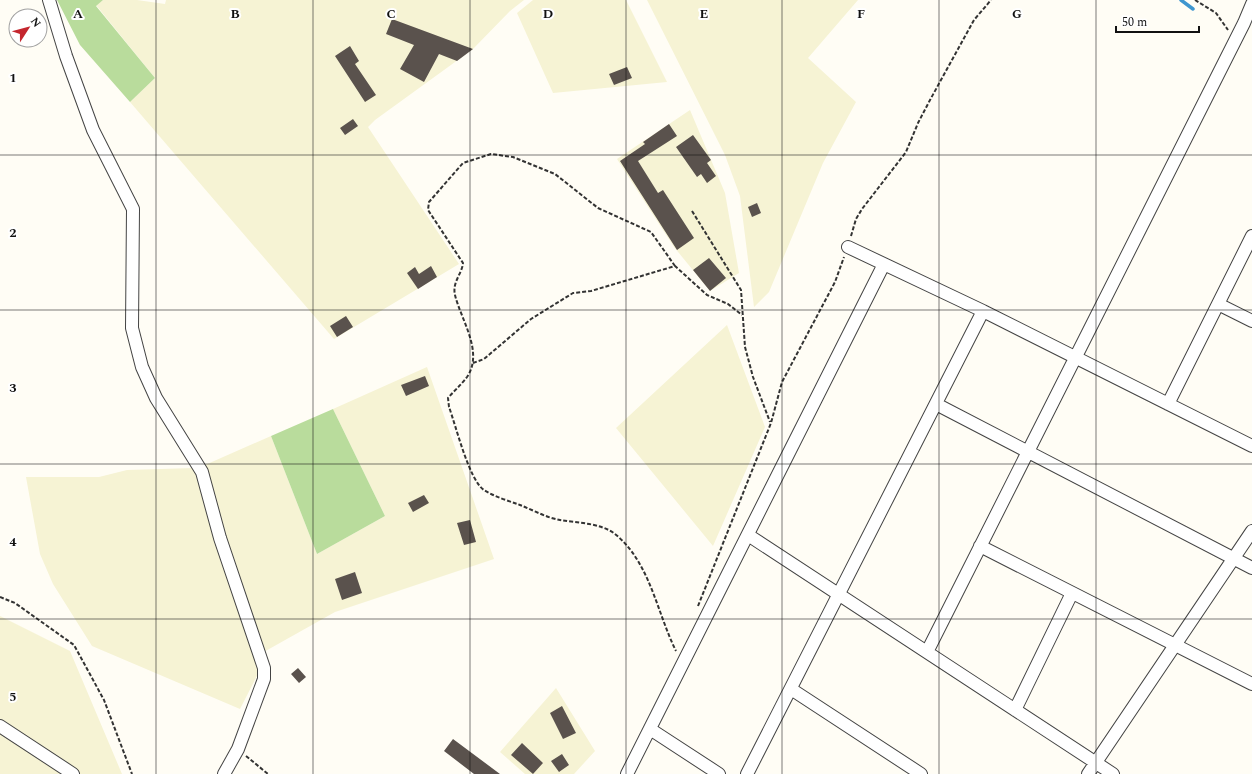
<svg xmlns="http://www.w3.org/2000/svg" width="1252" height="774" font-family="Spectral,serif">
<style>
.farmland{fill:#f6f3d4}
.forest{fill:#b9dc9c}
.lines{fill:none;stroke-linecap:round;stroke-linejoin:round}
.stream{stroke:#3f96cf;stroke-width:3.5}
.building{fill:#5a524d}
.minor-casing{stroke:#444;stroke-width:14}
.path{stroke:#333;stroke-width:2;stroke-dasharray:4 2;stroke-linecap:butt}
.minor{stroke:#fff;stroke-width:12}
.grid{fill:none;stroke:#111;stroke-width:1;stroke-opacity:0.55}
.grid-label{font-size:13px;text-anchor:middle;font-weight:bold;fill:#111;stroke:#fff;stroke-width:4;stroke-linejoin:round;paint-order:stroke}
</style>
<rect width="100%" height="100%" fill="#fffdf5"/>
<path class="farmland" d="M 103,0 L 137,0 L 165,4 L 166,0 L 524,0 L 510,11 L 473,49 L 375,120 L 368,127 L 459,264 L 334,339 L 130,102 L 155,78 L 96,5 Z
M 533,0 L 626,0 L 667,82 L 553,93 L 517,13 Z
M 647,0 L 858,0 L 808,58 L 856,102 L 823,163 L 769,292 L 754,307 L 740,196 L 725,155 Z
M 690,110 L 725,193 L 739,273 L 710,291 L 674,247 L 617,159 Z
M 727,325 L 765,427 L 713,546 L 616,428 Z
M 427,367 L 494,559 L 335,612 L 262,653 L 223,537 L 205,465 L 271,436 L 317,554 L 385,516 L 333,409 Z
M 194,468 L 260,670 L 240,709 L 92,646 L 53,584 L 40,554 L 26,477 L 99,477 L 127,470 Z
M 0,616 L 70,651 L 122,774 L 0,774 Z
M 556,688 L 595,751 L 574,774 L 525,774 L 500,752 Z"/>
<path class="forest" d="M 57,0 L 103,0 L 96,6 L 155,78 L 130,102 L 80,45 Z
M 333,409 L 385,516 L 317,554 L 271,436 Z"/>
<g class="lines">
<path class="stream" d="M 1181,0 L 1193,9"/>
</g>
<path class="building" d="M 392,19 L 473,49 L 457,61 L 439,54 L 424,82 L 400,69 L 414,45 L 386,34 Z
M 350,46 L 359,61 L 355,64 L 376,95 L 365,102 L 335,56 Z
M 627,67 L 632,78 L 614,85 L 609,74 Z
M 353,119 L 358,126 L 345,135 L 340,128 Z
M 669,124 L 677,136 L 638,161 L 658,193 L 663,190 L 694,238 L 677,250 L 620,161 L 645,144 L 643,142 Z
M 693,135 L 711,160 L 707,163 L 716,176 L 707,183 L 701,174 L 697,177 L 676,147 Z
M 757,203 L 761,213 L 752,217 L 748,207 Z
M 709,258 L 726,278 L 710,291 L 693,270 Z
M 431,266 L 437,277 L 418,289 L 407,273 L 415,267 L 419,274 Z
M 346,316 L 353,327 L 337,337 L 330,326 Z
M 425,376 L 429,386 L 406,396 L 401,385 Z
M 424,495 L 429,503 L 413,512 L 408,503 Z
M 470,520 L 476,542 L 464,545 L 457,523 Z
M 355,572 L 362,593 L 342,600 L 335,579 Z
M 298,668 L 306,677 L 299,683 L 291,674 Z
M 562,706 L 576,733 L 563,739 L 550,713 Z
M 453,739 L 500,774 L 474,774 L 444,751 Z
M 522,743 L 543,763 L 533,774 L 511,755 Z
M 562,754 L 569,765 L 559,772 L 551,761 Z"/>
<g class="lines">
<g class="minor-casing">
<path id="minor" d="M 49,0 L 66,56 L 93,130 L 133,209 L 132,328 L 142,367 L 156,398 L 202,472 L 220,538 L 264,668 L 264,679 L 238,749 L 224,774
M 848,247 L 983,311 L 1252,446
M 1218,304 L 1252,321
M 936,404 L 1252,568
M 1168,404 L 1252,236
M 748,535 L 1113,774
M 980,546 L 1252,684
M 927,652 L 1244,23 L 1252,4
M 791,689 L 921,774
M 1015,710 L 1072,593
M 0,726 L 73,774
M 650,729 L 719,774
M 627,774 L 884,264
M 747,774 L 983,311
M 1088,774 L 1252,531"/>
</g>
<path class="path" d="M 1195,0 L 1216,13 L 1228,30
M 692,211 L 741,290 L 745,347 L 753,377 L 770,422
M 851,236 L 856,219 L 862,209 L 906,152 L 918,123 L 930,100 L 974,20 L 991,0
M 675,266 L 651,232 L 598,208 L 555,174 L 513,157 L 491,154 L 463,163 L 429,202 L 428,210 L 463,263 C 462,274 452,282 455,295 C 461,320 484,352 467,377 C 461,385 454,391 448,398 L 449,407 C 456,426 469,480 484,490 C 495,497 509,501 520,505 C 533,510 547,518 560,520 C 578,523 601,523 615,534 C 650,562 657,613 676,651
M 473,363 L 484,359 L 531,319 L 573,293 L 591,291 L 675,266 L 707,295 L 728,304 L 742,315
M 0,597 L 15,603 L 74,645 L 104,700 L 132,774
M 698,606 L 771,423 L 782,382 L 835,282 L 844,257
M 246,756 L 268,774"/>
<use href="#minor" class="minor"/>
</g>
<path class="grid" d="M 156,0 L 156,774M 313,0 L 313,774M 470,0 L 470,774M 626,0 L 626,774M 782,0 L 782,774M 939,0 L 939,774M 1096,0 L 1096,774M 0,155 L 1252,155M 0,310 L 1252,310M 0,464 L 1252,464M 0,619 L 1252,619"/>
<g class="grid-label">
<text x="78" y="18">A</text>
<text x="235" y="18">B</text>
<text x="391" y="18">C</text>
<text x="548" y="18">D</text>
<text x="704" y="18">E</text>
<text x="861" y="18">F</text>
<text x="1017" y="18">G</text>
<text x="13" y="82">1</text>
<text x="13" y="237">2</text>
<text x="13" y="392">3</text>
<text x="13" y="546">4</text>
<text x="13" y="701">5</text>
</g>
<g transform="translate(28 28) rotate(54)"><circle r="19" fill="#ffffff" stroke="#a0a0a0"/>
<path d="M0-3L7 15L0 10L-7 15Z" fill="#c4262e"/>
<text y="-6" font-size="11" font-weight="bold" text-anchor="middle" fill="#111111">N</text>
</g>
<path d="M1116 26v6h83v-6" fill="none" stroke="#111111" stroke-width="2"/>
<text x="1122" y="26" font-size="12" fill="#111111" stroke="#ffffff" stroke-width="3" paint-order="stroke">50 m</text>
</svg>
